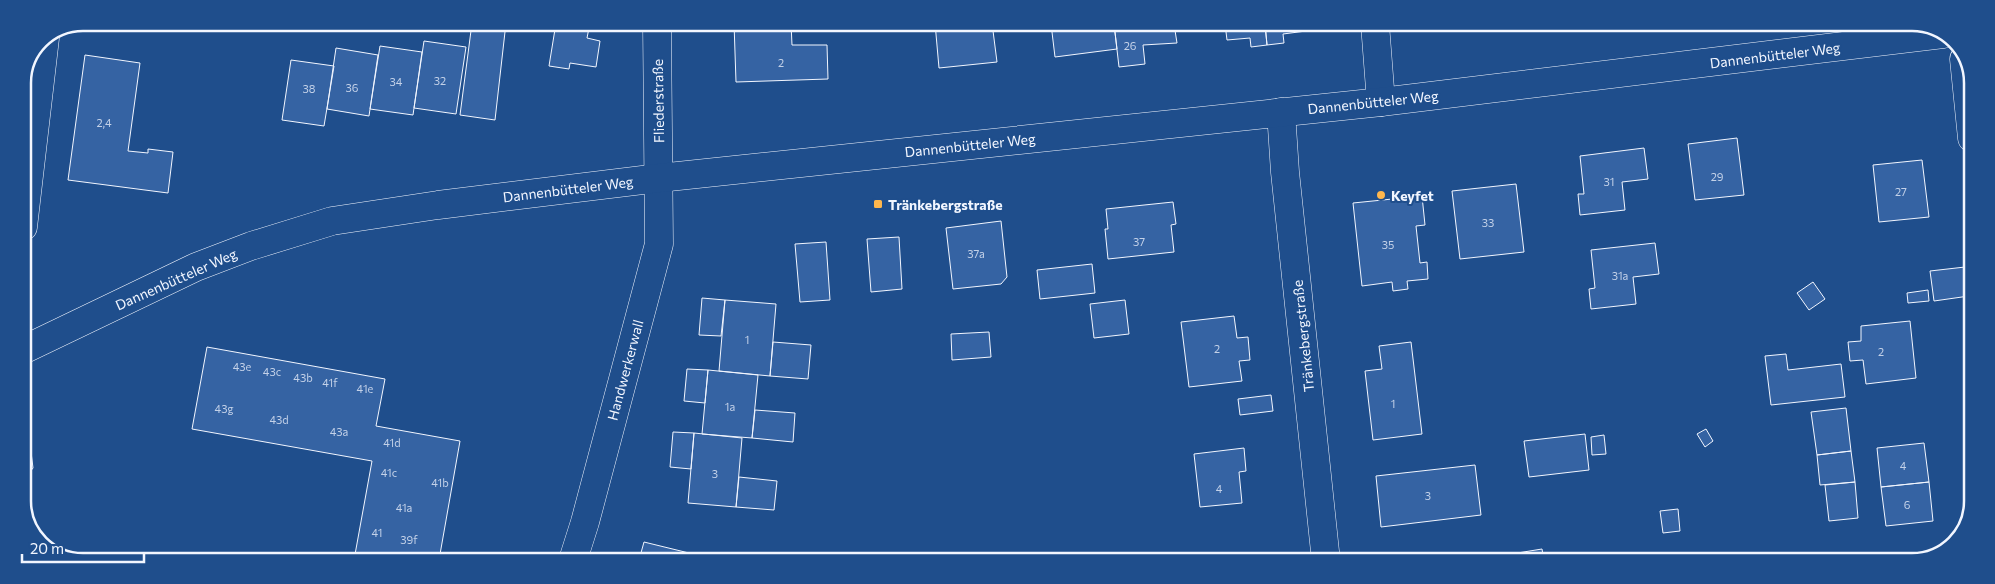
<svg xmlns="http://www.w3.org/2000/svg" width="1995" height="584" font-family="Commissioner,sans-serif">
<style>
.building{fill:#3563a3;stroke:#f2f6ff}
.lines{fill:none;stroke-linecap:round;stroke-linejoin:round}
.minor-casing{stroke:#f2f6ff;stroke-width:29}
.tertiary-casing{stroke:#f2f6ff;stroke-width:29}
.minor{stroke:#1f4e8c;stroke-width:28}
.tertiary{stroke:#1f4e8c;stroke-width:28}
.poi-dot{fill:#ffb74d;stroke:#1f4e8c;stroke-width:2}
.labels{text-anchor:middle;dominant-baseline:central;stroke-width:4;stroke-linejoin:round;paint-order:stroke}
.number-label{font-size:11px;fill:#c3d1e8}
.street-label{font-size:14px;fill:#f2f6ff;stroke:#1f4e8c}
.poi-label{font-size:14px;font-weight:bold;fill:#f2f6ff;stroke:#1f4e8c;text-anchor:start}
.rim{fill:none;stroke:#f2f6ff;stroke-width:2.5}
</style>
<rect width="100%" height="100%" fill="#1f4e8c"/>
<path class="building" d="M 472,23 L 506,23 L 495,120 L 460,115 Z
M 556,23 L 590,23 L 587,38 L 600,41 L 596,67 L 570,63 L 569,69 L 549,66 Z
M 734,23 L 791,23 L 792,45 L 827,45 L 828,79 L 736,82 Z
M 935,23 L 992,23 L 997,62 L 939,68 Z
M 1051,24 L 1114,24 L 1117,49 L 1055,57 Z
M 1114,24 L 1174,24 L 1177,43 L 1143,45 L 1145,64 L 1119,67 Z
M 1225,24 L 1265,24 L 1267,45 L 1251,47 L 1250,38 L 1227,40 Z
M 1265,24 L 1305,24 L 1306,31 L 1283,34 L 1284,43 L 1267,45 Z
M 424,41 L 466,47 L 456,114 L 414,108 Z
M 380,46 L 422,52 L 413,115 L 370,109 Z
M 336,48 L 378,55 L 369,116 L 327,109 Z
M 85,55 L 140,63 L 128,151 L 148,153 L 148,149 L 173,152 L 168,193 L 68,180 Z
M 291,60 L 334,66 L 324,126 L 282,120 Z
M 1737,138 L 1744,195 L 1695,200 L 1688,144 Z
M 1644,148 L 1648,179 L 1622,182 L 1625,210 L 1580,215 L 1578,194 L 1584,194 L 1580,156 Z
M 1922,160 L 1929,217 L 1879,222 L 1873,165 Z
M 1516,184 L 1524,252 L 1460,259 L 1452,191 Z
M 1422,196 L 1425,225 L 1416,226 L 1420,263 L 1427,262 L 1428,279 L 1407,281 L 1408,289 L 1393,291 L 1392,282 L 1362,286 L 1353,203 Z
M 1173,202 L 1176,224 L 1171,225 L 1174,252 L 1108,259 L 1105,229 L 1108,229 L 1106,209 Z
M 1001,221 L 1007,277 L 1001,284 L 953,289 L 946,228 Z
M 899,237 L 902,289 L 871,292 L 867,239 Z
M 826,242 L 830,300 L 800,302 L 795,244 Z
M 1655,243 L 1659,274 L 1633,277 L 1636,304 L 1591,309 L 1589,289 L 1595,288 L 1591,250 Z
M 1092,264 L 1095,293 L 1040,299 L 1037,270 Z
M 1965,267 L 1969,296 L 1934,301 L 1930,271 Z
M 1813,282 L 1825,299 L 1809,310 L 1797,293 Z
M 1928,290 L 1929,301 L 1908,303 L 1907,293 Z
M 702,298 L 725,300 L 721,336 L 699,335 Z
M 725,300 L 776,304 L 770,376 L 719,371 Z
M 1125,300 L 1129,334 L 1094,338 L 1090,304 Z
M 1234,316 L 1237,338 L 1248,337 L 1250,360 L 1239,361 L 1242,381 L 1189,387 L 1181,322 Z
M 1910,321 L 1916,378 L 1866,384 L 1863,360 L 1850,361 L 1848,342 L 1861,341 L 1861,326 Z
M 989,332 L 991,357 L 952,360 L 951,334 Z
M 773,342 L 811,345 L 808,379 L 770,376 Z
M 1411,342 L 1422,434 L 1373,440 L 1365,371 L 1382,369 L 1379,346 Z
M 207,347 L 385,379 L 376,426 L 460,441 L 439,560 L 354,560 L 372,461 L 192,429 Z
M 1786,354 L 1788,370 L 1841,364 L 1845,397 L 1771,405 L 1765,356 Z
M 687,369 L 708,370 L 705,403 L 684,401 Z
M 708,370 L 758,375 L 752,438 L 702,434 Z
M 1271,395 L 1273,411 L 1240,415 L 1238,399 Z
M 1846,408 L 1851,451 L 1817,455 L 1811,412 Z
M 755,410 L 795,413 L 793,442 L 752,438 Z
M 1706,429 L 1713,441 L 1705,447 L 1697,434 Z
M 673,432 L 694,433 L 691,469 L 670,467 Z
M 694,433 L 742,438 L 736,507 L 688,503 Z
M 1585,434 L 1589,470 L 1529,477 L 1524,441 Z
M 1604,435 L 1606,454 L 1592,455 L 1591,437 Z
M 1924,443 L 1929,482 L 1881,487 L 1877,448 Z
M 23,446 L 31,452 L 33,468 L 23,481 Z
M 1244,448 L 1246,471 L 1239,472 L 1242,503 L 1200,507 L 1194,454 Z
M 1851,451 L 1855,482 L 1820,485 L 1817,455 Z
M 1475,465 L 1481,515 L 1381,527 L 1376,476 Z
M 739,477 L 777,481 L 774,510 L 736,507 Z
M 1855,482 L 1858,518 L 1829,521 L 1825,485 Z
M 1929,482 L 1933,521 L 1886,526 L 1881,487 Z
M 1678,509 L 1680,531 L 1663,533 L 1660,511 Z
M 644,542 L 693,554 L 692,560 L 639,560 Z
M 1542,549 L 1544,561 L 1493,561 L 1493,557 Z"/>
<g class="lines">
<g class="minor-casing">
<path id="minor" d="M 1375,24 L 1381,102
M 1964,59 L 1972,138
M 1281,112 L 1285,172 L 1326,561
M 23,227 L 45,38
M 573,560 L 585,522 L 659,244 L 657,23"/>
</g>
<g class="tertiary-casing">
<path id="tertiary" d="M 23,350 L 196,267 L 251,246 L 332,221 L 438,205 L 659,178 L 1381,102 L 1943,34"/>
</g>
<use href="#minor" class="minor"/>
<use href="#tertiary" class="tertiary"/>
</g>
<g class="poi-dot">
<circle cx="1381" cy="195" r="5"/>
<rect x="873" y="199" width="10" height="10" rx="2.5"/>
</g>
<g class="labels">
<g class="number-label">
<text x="1130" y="45">26</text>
<text x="781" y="62">2</text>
<text x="440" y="80">32</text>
<text x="396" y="81">34</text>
<text x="352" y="87">36</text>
<text x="309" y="88">38</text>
<text x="104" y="122">2,4</text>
<text x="1717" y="176">29</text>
<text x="1609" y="181">31</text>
<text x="1901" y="191">27</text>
<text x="1488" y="222">33</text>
<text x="1139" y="241">37</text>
<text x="1388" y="244">35</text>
<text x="976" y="253">37a</text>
<text x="1620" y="275">31a</text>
<text x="747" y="339">1</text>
<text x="1217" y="348">2</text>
<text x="1881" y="351">2</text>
<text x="242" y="366">43e</text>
<text x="272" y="371">43c</text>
<text x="303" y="377">43b</text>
<text x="330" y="382">41f</text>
<text x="365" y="388">41e</text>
<text x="1393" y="403">1</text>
<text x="730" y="406">1a</text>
<text x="224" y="408">43g</text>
<text x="279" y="419">43d</text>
<text x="339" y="431">43a</text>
<text x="392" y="442">41d</text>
<text x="1903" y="465">4</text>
<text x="389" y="472">41c</text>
<text x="715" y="473">3</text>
<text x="440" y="482">41b</text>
<text x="1219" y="488">4</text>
<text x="1428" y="495">3</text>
<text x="1907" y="504">6</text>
<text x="404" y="507">41a</text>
<text x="377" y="532">41</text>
<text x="409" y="539">39f</text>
</g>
<g class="street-label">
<text transform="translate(1775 55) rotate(-7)">Dannenbütteler Weg</text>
<text transform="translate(658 101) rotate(-91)">Fliederstraße</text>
<text transform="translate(1373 102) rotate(-6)">Dannenbütteler Weg</text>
<text transform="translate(970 145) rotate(-6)">Dannenbütteler Weg</text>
<text transform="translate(568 189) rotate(-7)">Dannenbütteler Weg</text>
<text transform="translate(176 279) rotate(-24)">Dannenbütteler Weg</text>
<text transform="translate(1303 336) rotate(-96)">Tränkebergstraße</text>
<text transform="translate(625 370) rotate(-75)">Handwerkerwall</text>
</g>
<g class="poi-label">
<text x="1391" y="195">Keyfet</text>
<text x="888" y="204">Tränkebergstraße</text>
</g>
</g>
<path d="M0 0H1995V584H0ZM83 31H1912A52 52 0 0 1 1964 83V501A52 52 0 0 1 1912 553H83A52 52 0 0 1 31 501V83A52 52 0 0 1 83 31Z" fill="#1f4e8c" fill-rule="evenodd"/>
<path class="rim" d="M83 31H1912A52 52 0 0 1 1964 83V501A52 52 0 0 1 1912 553H83A52 52 0 0 1 31 501V83A52 52 0 0 1 83 31Z"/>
<path d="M22 554v8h122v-8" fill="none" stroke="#f2f6ff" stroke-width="2.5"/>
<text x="30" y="554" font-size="15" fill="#f2f6ff" stroke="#1f4e8c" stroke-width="4" paint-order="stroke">20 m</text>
</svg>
